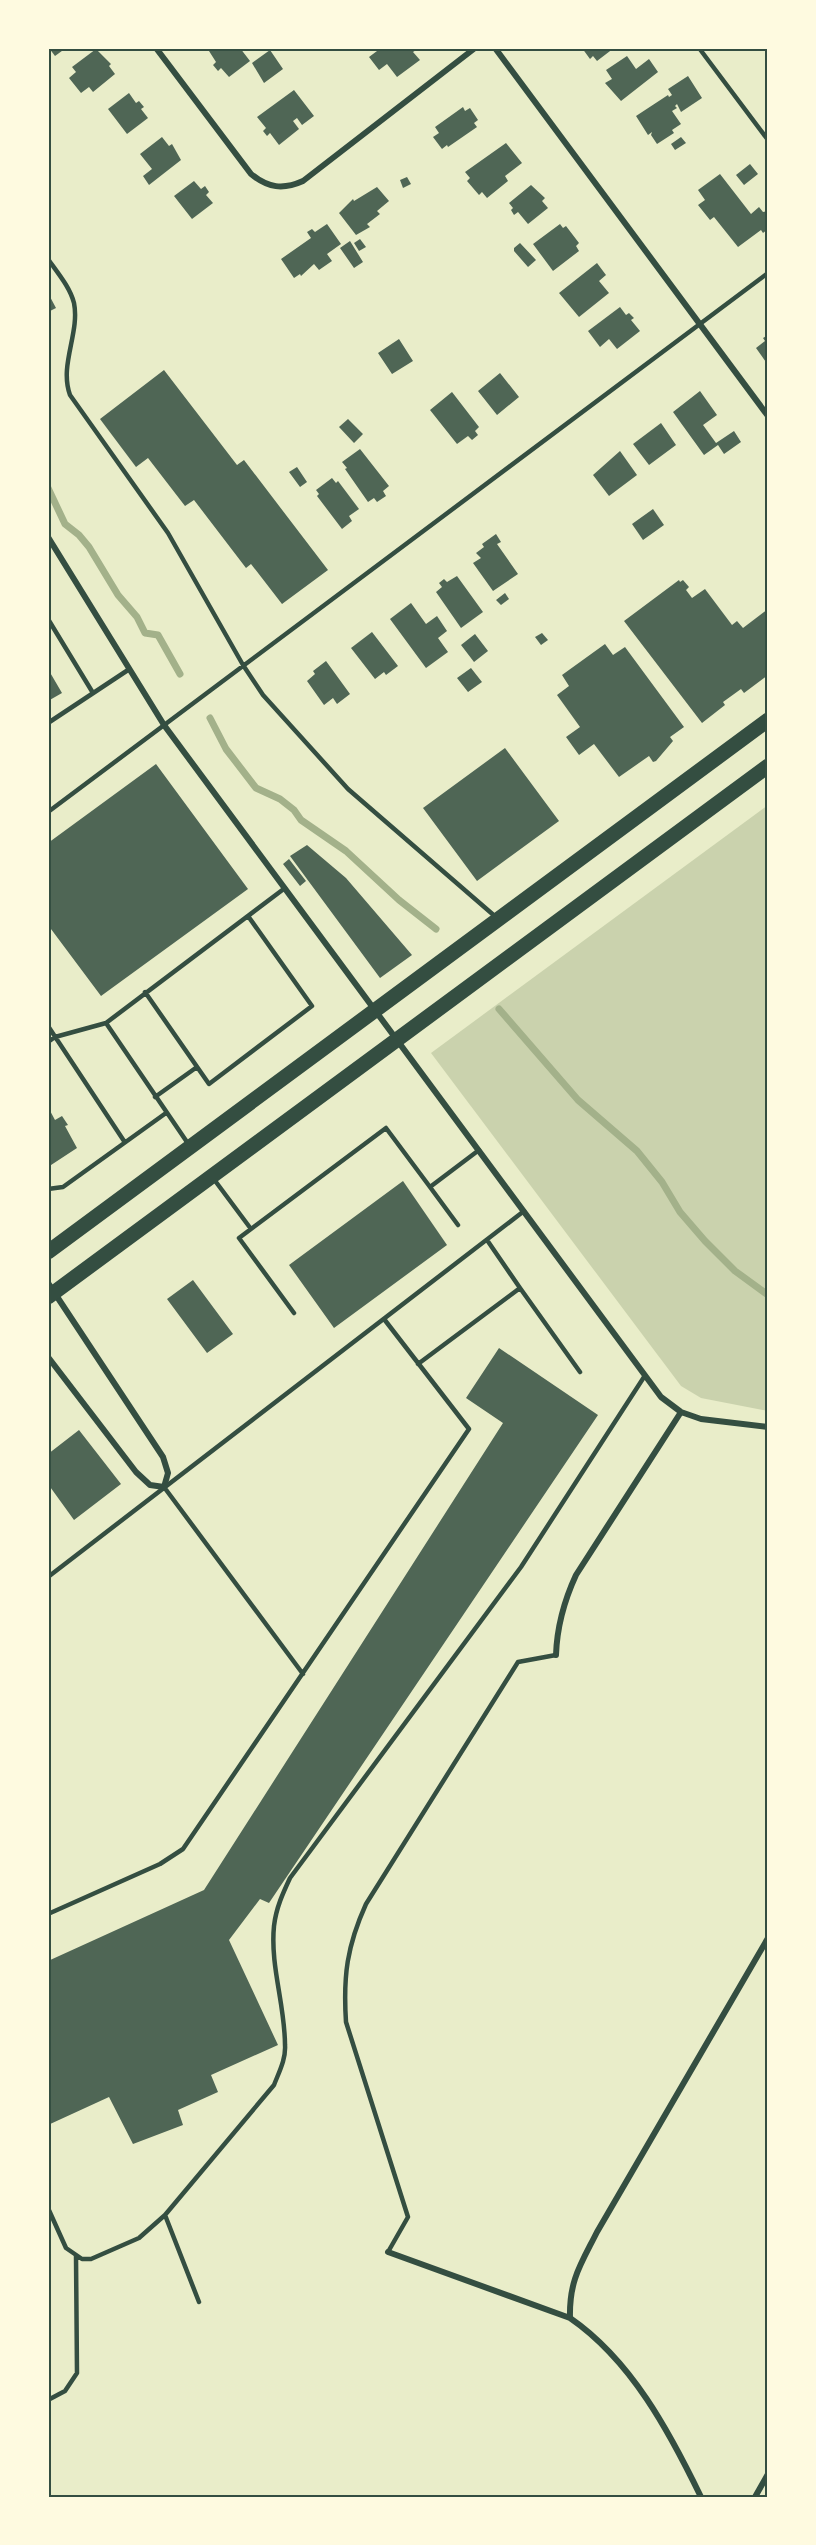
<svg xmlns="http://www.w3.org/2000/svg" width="816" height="2545" font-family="'Archivo Narrow',sans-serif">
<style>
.green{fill:#cad2ad}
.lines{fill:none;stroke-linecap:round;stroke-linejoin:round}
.stream{stroke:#a3b18a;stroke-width:7}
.building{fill:#4f6655}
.service{stroke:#344e41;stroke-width:4.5}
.minor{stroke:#344e41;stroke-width:6}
.primary{stroke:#344e41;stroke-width:15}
.neatline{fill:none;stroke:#344e41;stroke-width:2}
</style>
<rect width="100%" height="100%" fill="#e9edc9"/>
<path class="green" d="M 768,805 L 768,1411 L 701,1398 L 681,1386 L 431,1053 Z"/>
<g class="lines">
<path class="stream" d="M 48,488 L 65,524 L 79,535 L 89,547 L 118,595 L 137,617 L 145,633 L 158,635 L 180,674
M 210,718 L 226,749 L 256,788 L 280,799 L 294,810 L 301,820 L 346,851 L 399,900 L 436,929
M 499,1009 L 578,1100 L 637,1151 L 662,1182 L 680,1212 L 705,1241 L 735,1271 L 768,1295"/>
</g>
<path class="building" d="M 49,48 L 66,48 L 55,56 Z
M 213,48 L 240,48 L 250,61 L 229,77 L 221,68 L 218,71 L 213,65 L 216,62 L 209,51 Z
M 381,48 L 419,48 L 413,52 L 420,60 L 397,77 L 387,64 L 379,70 L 369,57 Z
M 582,48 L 614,48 L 597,61 L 593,56 L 590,59 Z
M 96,49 L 111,64 L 109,66 L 115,74 L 93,92 L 89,87 L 81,93 L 69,78 L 76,72 L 72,67 Z
M 270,50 L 283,69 L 264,83 L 252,63 Z
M 627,56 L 636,69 L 649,59 L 658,72 L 621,101 L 605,83 L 612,79 L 606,70 Z
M 688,76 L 702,98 L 681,112 L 677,104 L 675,106 L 677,108 L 672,111 L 681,124 L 672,130 L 674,133 L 657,144 L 651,135 L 652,132 L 648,135 L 636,116 L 668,95 L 669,97 L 672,95 L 668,89 Z
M 294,90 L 314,116 L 302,125 L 297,118 L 293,121 L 299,129 L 279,145 L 270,133 L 267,136 L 263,131 L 266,128 L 257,117 Z
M 129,93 L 136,103 L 139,101 L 144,107 L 141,109 L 148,118 L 127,134 L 108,109 Z
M 463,107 L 465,111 L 470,108 L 478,120 L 474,123 L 477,127 L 448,147 L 447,145 L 442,149 L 433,137 L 439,133 L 435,127 Z
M 162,137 L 169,146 L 172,144 L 181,160 L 149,185 L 143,176 L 152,169 L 140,154 Z
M 681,137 L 686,143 L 675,150 L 671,144 Z
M 506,143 L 522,163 L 505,176 L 508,181 L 487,198 L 482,192 L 479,195 L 467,181 L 470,178 L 465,172 Z
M 750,164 L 758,174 L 744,185 L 736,175 Z
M 720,174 L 751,214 L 759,207 L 763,212 L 768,211 L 768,229 L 763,233 L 761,230 L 738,247 L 714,217 L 710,220 L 698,205 L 705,200 L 698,190 Z
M 407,177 L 411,184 L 403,188 L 400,180 Z
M 194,181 L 201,189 L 205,186 L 209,192 L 206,195 L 213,203 L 192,219 L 174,196 Z
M 531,185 L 545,198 L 542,201 L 548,208 L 528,224 L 518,212 L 514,215 L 511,210 L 513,208 L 509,203 Z
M 377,187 L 389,201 L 377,211 L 380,214 L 367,224 L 370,227 L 356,235 L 339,213 L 353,199 L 354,201 Z
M 327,224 L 341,244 L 327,254 L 332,261 L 319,270 L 314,264 L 301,276 L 300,274 L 294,278 L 281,259 L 311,238 L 307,232 L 312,229 L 315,232 Z
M 560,224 L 563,228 L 566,226 L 579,243 L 576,246 L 579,251 L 553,271 L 533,244 Z
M 360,239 L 366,247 L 359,251 L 354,243 Z
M 350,241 L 363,262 L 354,268 L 340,248 Z
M 520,243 L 536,260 L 528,267 L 514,251 L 514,248 Z
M 597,263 L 606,275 L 599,281 L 609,293 L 579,317 L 559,293 Z
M 48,293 L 56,308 L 48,312 Z
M 620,307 L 626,315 L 629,313 L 634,318 L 631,320 L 640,331 L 617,349 L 609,339 L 600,347 L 588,331 Z
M 768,335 L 768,365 L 756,348 L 765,341 L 763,338 Z
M 399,339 L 413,361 L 392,374 L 378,353 Z
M 164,370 L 237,465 L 244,460 L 328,570 L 282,604 L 251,564 L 246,568 L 194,500 L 185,506 L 148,458 L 136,467 L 100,419 Z
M 500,373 L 519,397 L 497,415 L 478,391 Z
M 700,391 L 717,415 L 703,425 L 716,443 L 734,431 L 741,442 L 724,454 L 718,445 L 704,455 L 673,412 Z
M 452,392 L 479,427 L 475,431 L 478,435 L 472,440 L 468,436 L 457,444 L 430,410 Z
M 348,419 L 363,434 L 354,443 L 339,427 Z
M 661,423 L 676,445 L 649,465 L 633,444 Z
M 360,449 L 389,486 L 383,491 L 386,496 L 377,502 L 374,498 L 368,502 L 345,469 L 347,468 L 342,462 Z
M 620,451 L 637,475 L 609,496 L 593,475 Z
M 297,467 L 307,482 L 300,487 L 289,472 Z
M 332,478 L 336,483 L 338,481 L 359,509 L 349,516 L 352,521 L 342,529 L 317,496 L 319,494 L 316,490 Z
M 653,509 L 664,525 L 643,540 L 632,524 Z
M 496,534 L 501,542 L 497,544 L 518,574 L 493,591 L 473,563 L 481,558 L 476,553 L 484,547 L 482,544 Z
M 457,576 L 483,612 L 461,628 L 436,592 L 442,587 L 439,583 L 444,579 L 447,582 Z
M 679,580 L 680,582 L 683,580 L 689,587 L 686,590 L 692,598 L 705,589 L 732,625 L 737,621 L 743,628 L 768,609 L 768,675 L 744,693 L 741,689 L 723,702 L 725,705 L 702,723 L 624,621 Z
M 505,593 L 509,599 L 501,605 L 496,600 Z
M 411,603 L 426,624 L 437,616 L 447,631 L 438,638 L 448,652 L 426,668 L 390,619 Z
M 372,632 L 398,666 L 386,675 L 384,672 L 375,679 L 351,648 Z
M 542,633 L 548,640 L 541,645 L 535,637 Z
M 475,634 L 488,651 L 474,662 L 461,645 Z
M 605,644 L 613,655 L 625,647 L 684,727 L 670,737 L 673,741 L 656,761 L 653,762 L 649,756 L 619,777 L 594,744 L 579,755 L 566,737 L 580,727 L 557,695 L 569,686 L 562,675 Z
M 326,661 L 350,694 L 337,704 L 333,698 L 324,705 L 307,681 L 315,674 L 313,671 Z
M 471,668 L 482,682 L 468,692 L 457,678 Z
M 48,669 L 62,693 L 48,701 Z
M 505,748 L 559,821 L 477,881 L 423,808 Z
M 156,764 L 248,889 L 101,996 L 48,925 L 48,843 Z
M 307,845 L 346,878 L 412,955 L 380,978 L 290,856 Z
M 289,859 L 306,881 L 300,886 L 283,864 Z
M 48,1107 L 55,1120 L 62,1116 L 68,1125 L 65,1126 L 77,1148 L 48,1167 Z
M 403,1181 L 447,1245 L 334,1328 L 289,1265 Z
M 193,1280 L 233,1334 L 207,1353 L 167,1299 Z
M 499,1348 L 598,1415 L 269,1903 L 260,1899 L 229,1940 L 278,2045 L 211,2075 L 218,2092 L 178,2110 L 183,2125 L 133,2144 L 109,2097 L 48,2125 L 48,1961 L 204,1890 L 503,1423 L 466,1398 Z
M 79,1430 L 121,1484 L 74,1520 L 48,1484 L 48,1454 Z"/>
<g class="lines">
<path class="service" d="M 699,48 L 768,140
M 48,259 C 57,272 70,287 74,303 C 80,333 59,365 70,395 L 168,533 L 243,665 L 263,695 L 348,789 L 497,918
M 48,619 L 93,693
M 48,723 L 128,670
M 48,812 L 768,273
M 145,992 L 209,1084 L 312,1006 L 248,916
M 48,1026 L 124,1141
M 48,1042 L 55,1037 L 106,1023
M 155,1097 L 197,1067
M 189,1145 L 106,1023 L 285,888
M 213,1178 L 251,1229
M 430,1187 L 458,1225
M 48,1189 L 63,1187 L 166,1113
M 520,1288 L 580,1372
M 294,1313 L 239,1238 L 386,1128 L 430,1187 L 479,1150
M 418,1364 L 520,1288 L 487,1240
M 164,1487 L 303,1674
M 48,1577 L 524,1211
M 48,1914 L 160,1864 L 183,1849 L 469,1429 L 384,1319
M 48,2208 L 66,2248 L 82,2259 L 91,2259 L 139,2238 L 165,2215 L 274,2085 C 279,2072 286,2059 285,2045 C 285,2005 270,1966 274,1926 C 276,1908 283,1893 290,1878 L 521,1567 L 644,1377
M 165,2215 L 199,2302
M 388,2252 L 408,2217 L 346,2022 C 343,1976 347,1946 366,1904 L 518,1662 L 556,1655
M 48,2400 L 65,2391 L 77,2373 L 76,2256"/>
<path class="minor" d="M 156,48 L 251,174 C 268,188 283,190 303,181 L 475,48
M 495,48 L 768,416
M 48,537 L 164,725 L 661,1397 L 681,1412 L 701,1419 L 768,1427
M 48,1283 L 163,1457 L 168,1473 L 164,1487 L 150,1485 L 136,1472 L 48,1357
M 556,1655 C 557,1626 564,1601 576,1575 L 681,1412
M 388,2252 L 570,2318 C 631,2360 669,2431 701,2497
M 570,2318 C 569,2280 581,2264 597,2232 L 768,1938
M 755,2497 L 768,2474"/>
<path class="primary" d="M 48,1252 L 768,720
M 48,1297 L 768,766"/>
</g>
<rect width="816" height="2545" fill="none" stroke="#fefae0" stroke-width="99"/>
<rect x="50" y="50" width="716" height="2446" class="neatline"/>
</svg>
